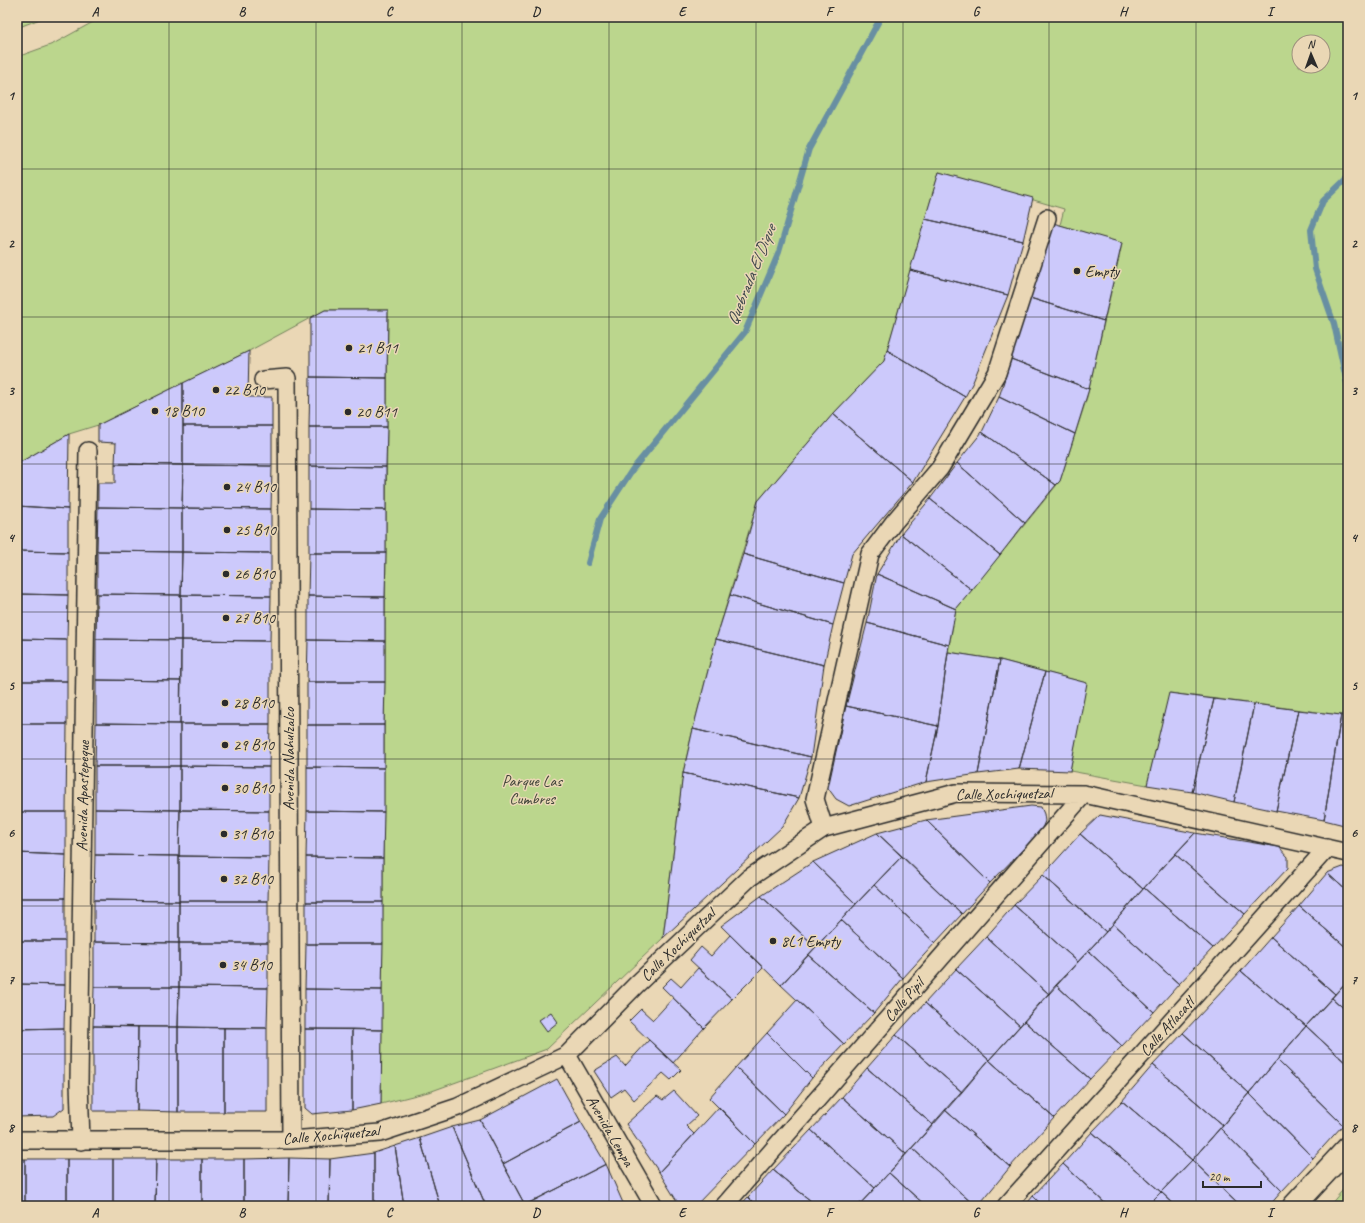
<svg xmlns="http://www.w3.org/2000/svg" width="1365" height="1223" font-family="Caveat,sans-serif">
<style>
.green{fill:#bbd68d;stroke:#73805c;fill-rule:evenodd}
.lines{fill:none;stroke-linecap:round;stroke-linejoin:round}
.stream{stroke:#688fa2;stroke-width:6}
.building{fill:#ccc9fb;stroke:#2b2b2b}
.minor-casing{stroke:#2b2b2b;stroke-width:20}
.secondary-casing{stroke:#2b2b2b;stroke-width:25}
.minor{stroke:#ead7b5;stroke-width:17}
.secondary{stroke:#ead7b5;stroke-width:22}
.grid{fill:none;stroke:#2b2b2b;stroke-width:1;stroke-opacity:0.55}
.poi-dot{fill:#2b2b2b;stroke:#ead7b5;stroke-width:1.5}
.labels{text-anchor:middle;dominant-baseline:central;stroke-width:3;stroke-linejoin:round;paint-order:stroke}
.poi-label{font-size:16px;fill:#2b2b2b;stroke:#ead7b5;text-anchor:start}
.street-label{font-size:16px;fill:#2b2b2b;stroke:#ead7b5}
.park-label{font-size:16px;fill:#41453a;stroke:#ead7b5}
.water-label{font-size:17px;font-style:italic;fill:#3a4449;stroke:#ead7b5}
.neatline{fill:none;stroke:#2b2b2b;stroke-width:1.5}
.grid-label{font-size:13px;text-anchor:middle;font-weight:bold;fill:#2b2b2b}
</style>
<rect width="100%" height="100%" fill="#ead7b5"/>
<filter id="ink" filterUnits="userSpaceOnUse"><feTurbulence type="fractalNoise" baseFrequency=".025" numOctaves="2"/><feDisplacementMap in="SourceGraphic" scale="8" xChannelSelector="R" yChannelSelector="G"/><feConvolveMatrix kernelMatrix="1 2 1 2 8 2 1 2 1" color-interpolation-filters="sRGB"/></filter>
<g filter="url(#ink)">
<path class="green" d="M 17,17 L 45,17 L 17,28 Z
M 102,17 L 1348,17 L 1348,716 L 1170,693 L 1147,785 L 1070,771 L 1086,683 L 1000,660 L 948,652 L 956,609 L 1060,481 L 1087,397 L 1122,244 L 1060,225 L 1064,209 L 939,172 L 884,361 L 833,414 L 758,501 L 716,639 L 693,729 L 683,773 L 663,938 L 547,1049 L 432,1091 L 381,1104 L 388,310 L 325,310 L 249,351 L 98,425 L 69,434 L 17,464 L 17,57 L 53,44 ZM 1299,42 L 1323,42 L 1323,66 L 1299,66 Z
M 1348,1184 L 1348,1206 L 1329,1206 Z"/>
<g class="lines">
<path class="stream" d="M 1348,177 L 1323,201 L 1311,230 L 1315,269 L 1334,324 L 1348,388
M 588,563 L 600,519 L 632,470 L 745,332 L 779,252 L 809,149 L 881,17"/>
</g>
<path class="building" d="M 939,172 L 1033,198 L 1023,241 L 925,219 Z
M 925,219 L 1023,241 L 1008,295 L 910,270 Z
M 1053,223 L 1122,243 L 1104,321 L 1030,298 Z
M 910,270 L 1008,295 L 973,382 L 965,397 L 887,350 Z
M 1030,298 L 1104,321 L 1089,389 L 1011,359 Z
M 325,310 L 388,310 L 387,378 L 310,377 L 310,318 Z
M 887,350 L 965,397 L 913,482 L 833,414 L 884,361 Z
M 249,351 L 248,397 L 272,397 L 272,426 L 183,426 L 183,383 Z
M 1011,359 L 1089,389 L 1075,434 L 999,397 Z
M 310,377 L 387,378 L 387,427 L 309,427 Z
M 183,383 L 183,465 L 115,464 L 116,443 L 98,442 L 98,425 Z
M 999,397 L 1075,434 L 1060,481 L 1056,485 L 982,432 Z
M 833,414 L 913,482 L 852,554 L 844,583 L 743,554 L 758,501 Z
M 183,426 L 272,426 L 272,466 L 183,465 Z
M 309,427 L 387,427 L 386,467 L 309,466 Z
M 982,432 L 1056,485 L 1025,523 L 957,463 Z
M 69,434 L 68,509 L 17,506 L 17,464 Z
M 957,463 L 1025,523 L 1000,555 L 930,499 Z
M 115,464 L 183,465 L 182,508 L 98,507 L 98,483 L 115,483 Z
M 183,465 L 272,466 L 271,509 L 182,508 Z
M 309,466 L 386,467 L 386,510 L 309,509 Z
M 930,499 L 1000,555 L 972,590 L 901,534 Z
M 17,506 L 68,509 L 68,552 L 17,551 Z
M 98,507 L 182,508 L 182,552 L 97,551 Z
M 182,508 L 271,509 L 271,553 L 182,552 Z
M 309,509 L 386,510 L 386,553 L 309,553 Z
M 901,534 L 972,590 L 956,609 L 877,574 Z
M 17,551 L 68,552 L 68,595 L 17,594 Z
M 97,551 L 182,552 L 181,595 L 97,594 Z
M 182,552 L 271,553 L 271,596 L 181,595 Z
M 309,553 L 386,553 L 385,597 L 308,596 Z
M 743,554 L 844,583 L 833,625 L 730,595 Z
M 877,574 L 956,609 L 949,645 L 867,623 Z
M 17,594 L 68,595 L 67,640 L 17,639 Z
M 97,594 L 181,595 L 181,640 L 96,639 Z
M 181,595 L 271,596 L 270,641 L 181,640 Z
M 730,595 L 833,625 L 824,665 L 716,639 Z
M 308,596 L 385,597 L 385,641 L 308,640 Z
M 867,623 L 949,645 L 938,726 L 846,706 Z
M 17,639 L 67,640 L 67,681 L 17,681 Z
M 96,639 L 181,640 L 181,681 L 96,680 Z
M 716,639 L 824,665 L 811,757 L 693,729 Z
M 181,640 L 270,641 L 270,724 L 180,724 Z
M 308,640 L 385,641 L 385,682 L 307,682 Z
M 948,652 L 1000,660 L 978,774 L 926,782 L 938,726 Z
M 1000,660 L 1045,672 L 1019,769 L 978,774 Z
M 1045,672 L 1087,683 L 1070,771 L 1019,769 Z
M 96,680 L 181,681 L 180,724 L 96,723 Z
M 17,681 L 67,681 L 67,724 L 17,724 Z
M 307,682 L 385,682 L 384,725 L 307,725 Z
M 1169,693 L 1214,699 L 1192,792 L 1147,785 Z
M 1214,699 L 1254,704 L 1234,802 L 1192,792 Z
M 1254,704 L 1298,710 L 1276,811 L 1234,802 Z
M 846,706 L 938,726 L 926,782 L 849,806 L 836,799 L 828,788 Z
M 1298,710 L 1341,715 L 1324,820 L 1276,811 Z
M 1341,715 L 1348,716 L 1348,826 L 1324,820 Z
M 96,723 L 180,724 L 180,766 L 95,766 Z
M 17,724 L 67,724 L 66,812 L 17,812 Z
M 180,724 L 270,724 L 269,767 L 180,766 Z
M 307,725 L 384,725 L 384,768 L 307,767 Z
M 693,729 L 811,757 L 799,798 L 683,773 Z
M 95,766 L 180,766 L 180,810 L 95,809 Z
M 180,766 L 269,767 L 269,811 L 180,810 Z
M 307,767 L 384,768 L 384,812 L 307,811 Z
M 683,773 L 799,798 L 782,827 L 663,938 Z
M 1031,806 L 1041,807 L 1044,814 L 1045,821 L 1041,831 L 990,883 L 926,820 Z
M 95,809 L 180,810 L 179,856 L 95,855 Z
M 180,810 L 269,811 L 269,857 L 179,856 Z
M 307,811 L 384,812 L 383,858 L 306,857 Z
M 17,812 L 66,812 L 66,855 L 17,853 Z
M 1100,815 L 1195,833 L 1143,889 L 1080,834 Z
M 926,820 L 990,883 L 962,914 L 877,833 Z
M 877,833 L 902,856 L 856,904 L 813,862 Z
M 1195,833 L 1279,847 L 1288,857 L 1288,868 L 1245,914 L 1175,854 Z
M 1080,834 L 1143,889 L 1106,932 L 1043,875 Z
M 17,853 L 66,855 L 65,898 L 17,898 Z
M 1175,854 L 1245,914 L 1213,948 L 1144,888 Z
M 95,855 L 179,856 L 179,901 L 94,900 Z
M 179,856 L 269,857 L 268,901 L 179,901 Z
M 902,856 L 962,914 L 935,943 L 874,885 Z
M 306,857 L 383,858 L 383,902 L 306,902 Z
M 813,862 L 856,904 L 816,947 L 761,896 Z
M 1343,867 L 1348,868 L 1348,892 L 1327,873 Z
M 1327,873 L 1348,892 L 1348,949 L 1299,906 Z
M 1043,875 L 1106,932 L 1078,962 L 1014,905 Z
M 874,885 L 935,943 L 903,978 L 841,920 Z
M 1144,888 L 1213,948 L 1179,984 L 1113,924 Z
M 761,896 L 816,947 L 781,985 L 721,926 Z
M 17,898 L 65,898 L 65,941 L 17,941 Z
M 94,900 L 179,901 L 179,943 L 94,942 Z
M 179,901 L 268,901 L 268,943 L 179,943 Z
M 306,902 L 383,902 L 383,944 L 306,944 Z
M 1014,905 L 1078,962 L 1049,994 L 986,937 Z
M 1299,906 L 1348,949 L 1348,980 L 1335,994 L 1271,937 Z
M 841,920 L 903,978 L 874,1013 L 808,955 Z
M 1113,924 L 1179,984 L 1154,1012 L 1088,951 Z
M 730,935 L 763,968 L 732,999 L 690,960 L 701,947 L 711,956 Z
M 986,937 L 1049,994 L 1020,1026 L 956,969 Z
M 1271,937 L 1335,994 L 1306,1026 L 1241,971 Z
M 17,941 L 65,941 L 65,985 L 17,984 Z
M 94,942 L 179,943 L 179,987 L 94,987 Z
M 179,943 L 268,943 L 268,988 L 179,987 Z
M 306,944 L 383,944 L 382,990 L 305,989 Z
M 1088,951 L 1154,1012 L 1122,1046 L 1056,985 Z
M 808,955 L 874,1013 L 844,1044 L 781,985 Z
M 698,968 L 732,999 L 704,1028 L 662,987 L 671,978 L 681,987 Z
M 956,969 L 1020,1026 L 989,1060 L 925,1003 Z
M 1241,971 L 1306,1026 L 1249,1093 L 1183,1033 Z
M 1348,980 L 1348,1012 L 1332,998 Z
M 17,984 L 65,985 L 64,1028 L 17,1029 Z
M 1056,985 L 1122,1046 L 1090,1079 L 1024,1021 Z
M 94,987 L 179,987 L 178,1027 L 93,1026 Z
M 179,987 L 268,988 L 267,1028 L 178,1027 Z
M 305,989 L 382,990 L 382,1030 L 305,1029 Z
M 673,998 L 704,1028 L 673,1063 L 629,1021 L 641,1009 L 653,1020 Z
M 1332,998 L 1348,1012 L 1348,1065 L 1306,1026 Z
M 797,1000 L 844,1044 L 812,1078 L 767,1033 Z
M 925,1003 L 989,1060 L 962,1092 L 896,1035 Z
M 551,1012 L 558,1022 L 547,1031 L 539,1020 Z
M 1024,1021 L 1090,1079 L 1054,1118 L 989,1060 Z
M 93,1026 L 138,1027 L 137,1111 L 93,1111 Z
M 1306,1026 L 1348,1065 L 1348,1120 L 1343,1125 L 1277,1060 Z
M 138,1027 L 178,1027 L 178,1112 L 137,1111 Z
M 178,1027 L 224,1028 L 224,1112 L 178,1112 Z
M 64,1028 L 64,1108 L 53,1116 L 17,1117 L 17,1029 Z
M 224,1028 L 267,1028 L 267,1112 L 224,1112 Z
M 305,1029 L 352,1029 L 352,1110 L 312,1114 L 305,1108 Z
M 352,1029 L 382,1030 L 381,1104 L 352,1110 Z
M 767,1033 L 812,1078 L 784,1114 L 736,1067 Z
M 1183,1033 L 1249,1093 L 1223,1125 L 1153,1065 Z
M 896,1035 L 962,1092 L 933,1125 L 867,1068 Z
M 649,1040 L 681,1070 L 671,1080 L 663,1073 L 634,1100 L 624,1088 L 611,1097 L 594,1071 L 617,1057 L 625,1066 Z
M 989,1060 L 1054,1118 L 1010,1167 L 945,1110 Z
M 1277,1060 L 1343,1125 L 1313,1158 L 1249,1093 Z
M 1153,1065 L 1223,1125 L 1192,1160 L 1122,1101 Z
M 736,1067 L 784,1114 L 755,1144 L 709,1098 Z
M 867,1068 L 933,1125 L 906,1154 L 842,1097 Z
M 557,1079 L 581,1122 L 503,1164 L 480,1120 Z
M 674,1091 L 697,1116 L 686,1126 L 694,1134 L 659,1172 L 626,1124 L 657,1096 L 663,1100 Z
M 1249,1093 L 1313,1158 L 1282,1191 L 1220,1128 Z
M 842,1097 L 906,1154 L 875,1188 L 811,1130 Z
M 1122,1101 L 1192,1160 L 1161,1192 L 1092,1132 Z
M 719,1107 L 755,1144 L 695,1206 L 680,1206 L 659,1172 Z
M 945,1110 L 1010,1167 L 978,1206 L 975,1206 L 912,1148 Z
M 480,1120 L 503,1164 L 525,1205 L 486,1206 L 452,1127 Z
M 581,1122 L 606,1164 L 525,1205 L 503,1164 Z
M 452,1127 L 486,1206 L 440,1206 L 420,1138 Z
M 1220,1128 L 1282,1191 L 1269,1206 L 1240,1206 L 1192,1160 Z
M 811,1130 L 875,1188 L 858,1206 L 817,1206 L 773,1170 Z
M 1092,1132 L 1161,1192 L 1147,1206 L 1108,1206 L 1063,1164 Z
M 420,1138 L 440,1206 L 404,1206 L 395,1146 Z
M 395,1146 L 404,1206 L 374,1206 L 374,1153 Z
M 912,1148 L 975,1206 L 926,1206 L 889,1173 Z
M 374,1153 L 374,1206 L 329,1206 L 330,1159 Z
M 289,1158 L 288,1206 L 244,1206 L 244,1159 Z
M 289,1158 L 330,1159 L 329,1206 L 288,1206 Z
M 17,1159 L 25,1159 L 25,1206 L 17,1206 Z
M 25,1159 L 67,1159 L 67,1206 L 25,1206 Z
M 67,1159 L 113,1159 L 113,1206 L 67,1206 Z
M 113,1159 L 156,1159 L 155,1206 L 113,1206 Z
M 156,1159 L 202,1159 L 202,1206 L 155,1206 Z
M 202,1159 L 244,1159 L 244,1206 L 202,1206 Z
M 1192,1160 L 1240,1206 L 1176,1206 L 1161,1192 Z
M 606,1164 L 623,1203 L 617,1206 L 525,1205 Z
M 1063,1164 L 1108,1206 L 1043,1206 L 1033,1196 Z
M 773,1170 L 817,1206 L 757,1206 L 748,1197 Z
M 889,1173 L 926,1206 L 858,1206 Z
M 1161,1192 L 1176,1206 L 1147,1206 Z
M 1033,1196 L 1043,1206 L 1025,1206 Z
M 748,1197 L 757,1206 L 740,1206 Z"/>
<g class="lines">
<g class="minor-casing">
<path id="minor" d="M 263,380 L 287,378 L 291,1140
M 824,828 L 815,799 L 870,554 L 894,522 L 940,468 L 997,373 L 1047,218
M 567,1055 L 654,1206
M 17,1140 L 291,1140 L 380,1133 L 458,1107 L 567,1055 L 637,984 L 749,878 L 824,828 L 956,793 L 1084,794 L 1348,853
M 81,1141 L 79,1083 L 88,451
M 724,1206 L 1084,794
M 1006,1206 L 1327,848"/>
</g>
<g class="secondary-casing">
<path id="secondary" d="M 1294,1206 L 1348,1148"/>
</g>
<use href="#minor" class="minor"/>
<use href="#secondary" class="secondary"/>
</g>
</g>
<path class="grid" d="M 169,17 L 169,1206M 316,17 L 316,1206M 462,17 L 462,1206M 609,17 L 609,1206M 756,17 L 756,1206M 903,17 L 903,1206M 1049,17 L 1049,1206M 1196,17 L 1196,1206M 17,169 L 1348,169M 17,317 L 1348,317M 17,464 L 1348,464M 17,612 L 1348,612M 17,759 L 1348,759M 17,906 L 1348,906M 17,1054 L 1348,1054"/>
<g class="poi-dot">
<circle cx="1077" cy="271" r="4"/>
<circle cx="349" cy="348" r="4"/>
<circle cx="216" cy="390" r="4"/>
<circle cx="155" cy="411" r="4"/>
<circle cx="348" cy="412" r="4"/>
<circle cx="227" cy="487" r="4"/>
<circle cx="227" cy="530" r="4"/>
<circle cx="226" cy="574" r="4"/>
<circle cx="226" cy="618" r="4"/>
<circle cx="225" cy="703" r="4"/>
<circle cx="225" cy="745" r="4"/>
<circle cx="225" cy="788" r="4"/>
<circle cx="224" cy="834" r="4"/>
<circle cx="224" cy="879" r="4"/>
<circle cx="773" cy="941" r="4"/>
<circle cx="223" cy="965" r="4"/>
</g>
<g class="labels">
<g class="poi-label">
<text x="1085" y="271">Empty</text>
<text x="357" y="348">21 B11</text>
<text x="224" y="390">22 B10</text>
<text x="163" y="411">18 B10</text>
<text x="356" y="412">20 B11</text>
<text x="235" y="487">24 B10</text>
<text x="235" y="530">25 B10</text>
<text x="234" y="574">26 B10</text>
<text x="234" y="618">27 B10</text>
<text x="233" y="703">28 B10</text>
<text x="233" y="745">29 B10</text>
<text x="233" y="788">30 B10</text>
<text x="232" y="834">31 B10</text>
<text x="232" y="879">32 B10</text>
<text x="781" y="941">8L1 Empty</text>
<text x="231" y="965">34 B10</text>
</g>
<g class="street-label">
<text transform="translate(289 759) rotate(-90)">Avenida Nahulzalco</text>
<text transform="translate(1004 794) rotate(-1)">Calle Xochiquetzal</text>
<text transform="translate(83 796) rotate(-89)">Avenida Apastepeque</text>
<text transform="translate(678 945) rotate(-44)">Calle Xochiquetzal</text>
<text transform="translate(904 1000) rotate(-49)">Calle Pipil</text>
<text transform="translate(1167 1027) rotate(-48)">Calle Atlacatl</text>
<text transform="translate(610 1131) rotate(60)">Avenida Lempa</text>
<text transform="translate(331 1135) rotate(-5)">Calle Xochiquetzal</text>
</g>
<g class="park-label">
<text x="532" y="781">Parque Las<tspan x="532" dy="18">Cumbres</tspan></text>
</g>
<g class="water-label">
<text transform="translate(751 275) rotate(-68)">Quebrada El Dique</text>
</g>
</g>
<rect width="1365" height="1223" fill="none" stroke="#ead7b5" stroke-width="44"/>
<g transform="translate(1311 54) rotate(358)"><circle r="19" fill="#ead7b5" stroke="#9e927e"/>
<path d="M0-3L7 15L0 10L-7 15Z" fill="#2b2b2b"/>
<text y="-6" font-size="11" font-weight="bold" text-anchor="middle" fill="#2b2b2b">N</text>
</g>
<path d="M1203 1181v6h58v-6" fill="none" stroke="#2b2b2b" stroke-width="2"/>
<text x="1209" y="1181" font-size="12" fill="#2b2b2b" stroke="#ead7b5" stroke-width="3" paint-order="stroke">20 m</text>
<rect x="22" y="22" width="1321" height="1179" class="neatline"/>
<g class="grid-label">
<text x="95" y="16">A</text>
<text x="242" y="16">B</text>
<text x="389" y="16">C</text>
<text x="536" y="16">D</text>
<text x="682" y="16">E</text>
<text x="829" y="16">F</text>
<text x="976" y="16">G</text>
<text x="1123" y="16">H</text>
<text x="1270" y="16">I</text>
<text x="11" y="100">1</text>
<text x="1354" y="100">1</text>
<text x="11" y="248">2</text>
<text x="1354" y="248">2</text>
<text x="11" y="395">3</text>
<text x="1354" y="395">3</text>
<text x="11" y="542">4</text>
<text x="1354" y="542">4</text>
<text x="11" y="690">5</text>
<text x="1354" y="690">5</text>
<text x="11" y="837">6</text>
<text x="1354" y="837">6</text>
<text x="11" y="984">7</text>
<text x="1354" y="984">7</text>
<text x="11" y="1132">8</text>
<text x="1354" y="1132">8</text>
<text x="95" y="1217">A</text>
<text x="242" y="1217">B</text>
<text x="389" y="1217">C</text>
<text x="536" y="1217">D</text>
<text x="682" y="1217">E</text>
<text x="829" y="1217">F</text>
<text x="976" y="1217">G</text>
<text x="1123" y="1217">H</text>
<text x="1270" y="1217">I</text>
</g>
</svg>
